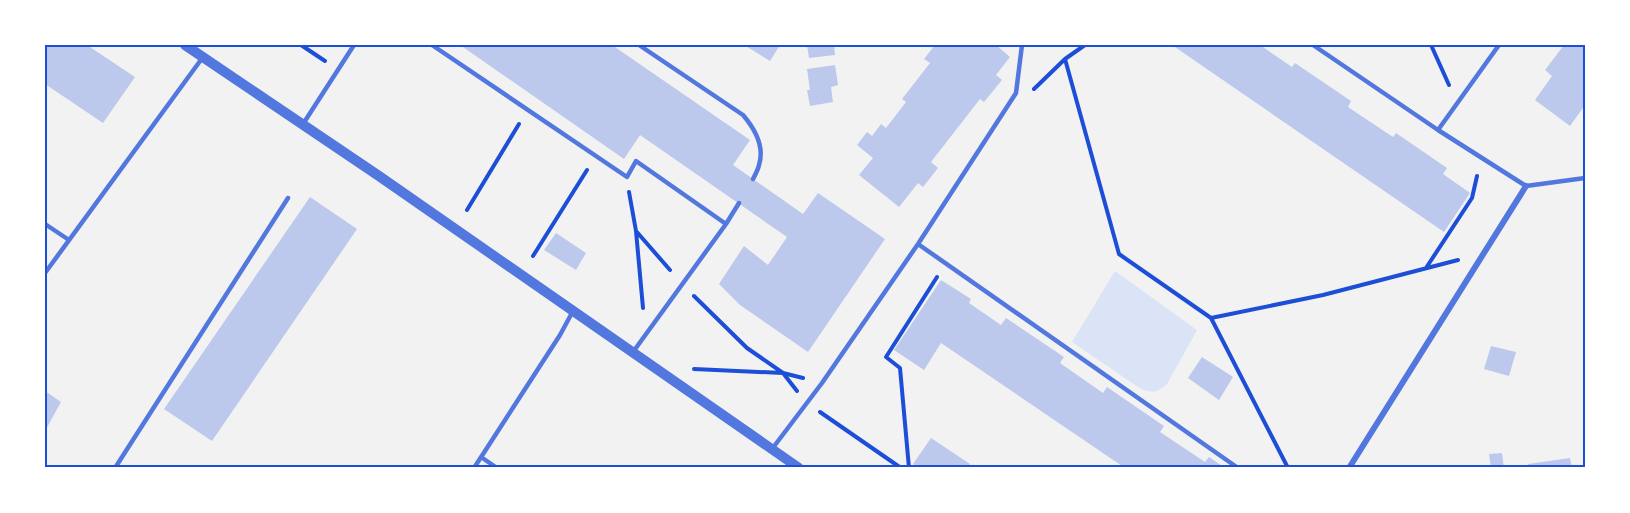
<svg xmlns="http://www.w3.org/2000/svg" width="1630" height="513" font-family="Arial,sans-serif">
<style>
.green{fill:#dbe4f7}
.building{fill:#bdc9ec}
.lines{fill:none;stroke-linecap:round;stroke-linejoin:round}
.path{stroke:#1d4ed8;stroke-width:4}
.service{stroke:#5277de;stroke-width:4.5}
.minor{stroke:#5277de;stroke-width:6}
.tertiary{stroke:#5277de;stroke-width:10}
.neatline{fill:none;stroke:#1d4ed8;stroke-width:2}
</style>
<rect width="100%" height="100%" fill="#f2f2f2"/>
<path class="green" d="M 1115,271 L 1197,330 L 1167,384 C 1158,393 1152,393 1141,389 L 1072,342 Z"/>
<path class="building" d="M 45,45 L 87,45 L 135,77 L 103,123 L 45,84 Z
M 460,45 L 612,45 L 750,140 L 733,165 L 803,214 L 818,193 L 885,239 L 808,352 L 740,305 L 719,284 L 744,246 L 768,265 L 787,237 L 640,135 L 624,159 Z
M 744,45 L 780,45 L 770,61 Z
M 807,45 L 834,45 L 835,55 L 809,58 Z
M 935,45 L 996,45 L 1010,57 L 996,75 L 1002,80 L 984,102 L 980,99 L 931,162 L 938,168 L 923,187 L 918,183 L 899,207 L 859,175 L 873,158 L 857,145 L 867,132 L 872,136 L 881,124 L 886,128 L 906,102 L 902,99 L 930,63 L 924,59 Z
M 1172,45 L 1260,45 L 1292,67 L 1295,63 L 1351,101 L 1348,107 L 1393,137 L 1396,133 L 1447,168 L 1443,174 L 1470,193 L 1444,232 Z
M 1564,45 L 1585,45 L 1585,105 L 1570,126 L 1535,100 L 1552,76 L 1545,70 Z
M 835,65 L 838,85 L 831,87 L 833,102 L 810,106 L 807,90 L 810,90 L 807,69 Z
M 310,197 L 357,229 L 212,441 L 164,409 Z
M 556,233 L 586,253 L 576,270 L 544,250 Z
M 941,280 L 971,299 L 969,303 L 1001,325 L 1006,318 L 1064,357 L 1060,363 L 1103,393 L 1107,387 L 1164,426 L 1160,432 L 1205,462 L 1209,457 L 1225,468 L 1125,468 L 941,343 L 924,370 L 894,350 Z
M 1491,346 L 1516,352 L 1509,376 L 1484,369 Z
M 1202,357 L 1233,377 L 1219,400 L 1188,378 Z
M 45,391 L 61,402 L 45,431 Z
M 931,438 L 970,464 L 967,468 L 919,468 L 913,464 Z
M 1502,453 L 1504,468 L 1491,468 L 1489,454 Z
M 1570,458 L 1572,468 L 1529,468 L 1528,464 Z"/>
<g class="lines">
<path class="path" d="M 301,45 L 325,61
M 1431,45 L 1449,85
M 1065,59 L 1119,254 L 1211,318 L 1323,295 L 1458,260
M 1034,89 L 1065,59 L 1085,45
M 629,192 L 636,231 L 670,270
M 467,210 L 519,124
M 636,231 L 643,308
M 533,256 L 587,170
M 1426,268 L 1472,198 L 1477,176
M 694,296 L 747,348 L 783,373 L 803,378
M 1211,318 L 1288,468
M 694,369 L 783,373 L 797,391
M 820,412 L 901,468
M 909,468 L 900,368 L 886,357 L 937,277"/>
<path class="service" d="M 432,45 L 627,177 L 636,161 L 726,224 L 739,203
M 639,45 L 743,115 C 755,129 765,146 759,165 C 758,170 755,175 753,179
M 1313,45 L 1438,130 L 1526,186 L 1585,178
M 303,124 L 354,45
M 1438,130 L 1499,45
M 45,224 L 69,240
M 918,244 L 1238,468
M 45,273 L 203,57
M 633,352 L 726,224
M 772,449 L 822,383 L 918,244 L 1016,93 L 1022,45
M 481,457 L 497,468
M 115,468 L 288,198
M 474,468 L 560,335 L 573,311"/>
<path class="minor" d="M 1349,468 L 1526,186"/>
<path class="tertiary" d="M 185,45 L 379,176 L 799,468"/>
</g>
<rect width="1630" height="513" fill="none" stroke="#ffffff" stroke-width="93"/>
<rect x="46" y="46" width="1538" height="420" class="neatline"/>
</svg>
